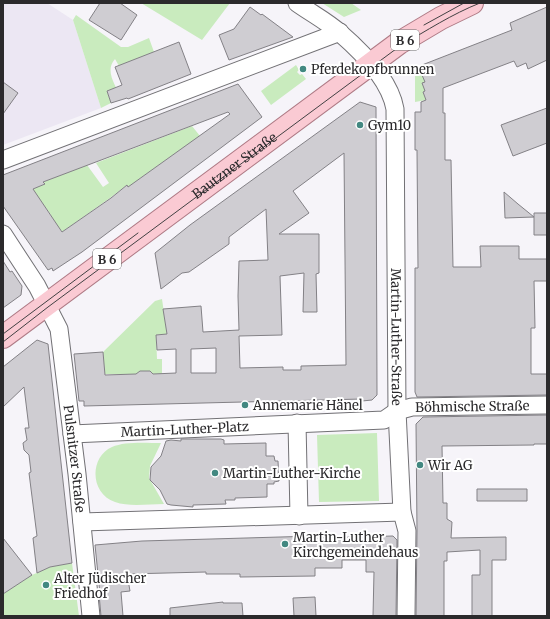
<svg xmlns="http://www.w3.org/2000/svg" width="550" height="619" font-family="Merriweather,serif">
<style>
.built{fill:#ece7f3}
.green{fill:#c9ebbe}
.building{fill:#cfcdd2;stroke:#838186;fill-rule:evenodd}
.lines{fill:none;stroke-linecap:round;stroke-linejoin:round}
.street-casing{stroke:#727175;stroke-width:19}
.primary-casing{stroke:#af7b86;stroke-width:24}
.street{stroke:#fff;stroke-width:17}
.primary{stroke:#facad3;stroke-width:22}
.tram{stroke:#424143;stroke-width:1}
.poi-dot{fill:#428881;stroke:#fff;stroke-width:1.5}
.labels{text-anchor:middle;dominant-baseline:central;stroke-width:4;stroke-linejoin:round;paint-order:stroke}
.shield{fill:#fff;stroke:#6b6a6b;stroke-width:1}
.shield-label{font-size:12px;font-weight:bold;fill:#2b2a2c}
.poi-label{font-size:13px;fill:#2b2a2c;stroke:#fff;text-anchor:start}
.street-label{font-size:13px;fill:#2b2a2c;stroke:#fff}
</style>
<rect width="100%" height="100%" fill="#f6f4f9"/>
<path class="built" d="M 3,3 L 47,3 L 73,20 L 101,108 L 3,145 Z"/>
<path class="green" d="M 141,3 L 230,3 L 202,40 Z
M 322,3 L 351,3 L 361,10 L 344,17 Z
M 76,15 L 121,47 L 128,47 L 149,38 L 154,52 L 119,66 L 115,59 C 104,71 116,86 122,99 L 118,101 L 113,89 L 107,91 L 111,103 L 101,108 L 73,20 Z
M 296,65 L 299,70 L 297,72 L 300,75 L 302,74 L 306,79 L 271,105 L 261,91 Z
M 422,65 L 425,74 L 425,91 L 423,92 L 426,100 L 415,102 L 415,69 Z
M 192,126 L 200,136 L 139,179 L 130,189 L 127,185 L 110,198 L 62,232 L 61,230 L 57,233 L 47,219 L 51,215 L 46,208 L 41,211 L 28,191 L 44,184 L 43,182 L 87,165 L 103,187 L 109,183 L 96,163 Z
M 162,299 L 167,334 L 156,335 L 157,359 L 162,359 L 162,374 L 152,374 L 150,371 L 140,371 L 138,374 L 105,374 L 103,352 L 155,301 Z
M 377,433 L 379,501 L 319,502 L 317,435 Z
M 161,443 L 150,466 L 149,478 L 164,504 C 148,504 129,507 115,502 C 90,494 89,457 112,447 C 125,441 147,443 161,443 Z
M 72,563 L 79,616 L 3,616 L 3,594 L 32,575 L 50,567 Z"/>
<path class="building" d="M 100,3 L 120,3 L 137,15 L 121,40 L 89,20 Z
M 250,7 L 261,15 L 262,14 L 293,37 L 229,60 L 219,35 L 234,29 Z
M 547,7 L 547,60 L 528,69 L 526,63 L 517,67 L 514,61 L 443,88 L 443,113 L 445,113 L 445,160 L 451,160 L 453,267 L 481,267 L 480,246 L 519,246 L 519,259 L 547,259 L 547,281 L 534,281 L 535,328 L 531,328 L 531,374 L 547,374 L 547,395 L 417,397 L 415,392 L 415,268 L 418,268 L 417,150 L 415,150 L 415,112 L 421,112 L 421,102 L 426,100 L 423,92 L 425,91 L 422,83 L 425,82 L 422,75 L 425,74 L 422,65 L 512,30 L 510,23 Z
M 179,42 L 191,74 L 128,99 L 127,98 L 111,103 L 107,91 L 122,85 L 115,67 Z
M 3,82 L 18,93 L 3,114 Z
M 238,84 L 262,117 L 82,252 L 53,271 L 52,268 L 48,270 L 3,206 L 3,175 ZM 228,112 L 230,114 L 128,187 L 127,185 L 111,198 L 62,232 L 33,189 L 45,184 L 43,182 Z
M 360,102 L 376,107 L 377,395 L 372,400 L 362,401 L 362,399 L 84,406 L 84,401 L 79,401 L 74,354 L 103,352 L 105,375 L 136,374 L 140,371 L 150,371 L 153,374 L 176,373 L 176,349 L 157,350 L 156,335 L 167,334 L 163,309 L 201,306 L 203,332 L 239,330 L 238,296 L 239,261 L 268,260 L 266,209 L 229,237 L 229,244 L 189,272 L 182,273 L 161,289 L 155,253 L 190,225 ZM 344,153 L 346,365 L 301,366 L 301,370 L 283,370 L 283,367 L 240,368 L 239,336 L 282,335 L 280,276 L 304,273 L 303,312 L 317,312 L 316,274 L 319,273 L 319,234 L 279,234 L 309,213 L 293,191 ZM 216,348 L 216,373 L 191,373 L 191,349 Z
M 547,108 L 547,143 L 513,156 L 501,125 Z
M 504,192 L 518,204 L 534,217 L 505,218 Z
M 534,213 L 547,213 L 547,235 L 534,235 Z
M 3,261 L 10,272 L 12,271 L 22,286 L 21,295 L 3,308 Z
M 37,340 L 48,344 L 72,563 L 50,567 L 37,573 L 33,538 L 37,536 L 29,473 L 31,472 L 29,455 L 24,450 L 23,443 L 27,440 L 25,428 L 29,428 L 24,387 L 3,407 L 3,367 Z
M 547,415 L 547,444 L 534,444 L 534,445 L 442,446 L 443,503 L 447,503 L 447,519 L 452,522 L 451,538 L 506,537 L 506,560 L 492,560 L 492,616 L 472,616 L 472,575 L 480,575 L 480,550 L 447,552 L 447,561 L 444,561 L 444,616 L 416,616 L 417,531 L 416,424 L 423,417 Z
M 181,439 L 221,439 L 224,440 L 224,444 L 266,443 L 266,456 L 274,456 L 275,461 L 278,461 L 279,481 L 274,482 L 274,484 L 267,484 L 267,497 L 235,498 L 235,500 L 225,500 L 226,504 L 193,505 L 193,507 L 171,505 L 167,504 L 160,490 L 150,480 L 151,467 L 161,456 L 166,441 L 171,440 L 181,441 Z
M 477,489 L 527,489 L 527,501 L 477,501 Z
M 315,536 L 315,538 L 393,536 L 397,540 L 396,616 L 373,616 L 374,572 L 366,572 L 366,560 L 342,560 L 342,568 L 315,568 L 315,576 L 240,577 L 240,574 L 206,574 L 206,572 L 127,574 L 130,591 L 121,592 L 123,616 L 101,616 L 99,594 L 100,594 L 95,545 L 142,541 Z
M 3,538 L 32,575 L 3,594 Z
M 315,597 L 316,616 L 294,616 L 293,598 Z
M 223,602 L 223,603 L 242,603 L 243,616 L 170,616 L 170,608 Z"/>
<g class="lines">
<g class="street-casing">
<g id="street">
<path id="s1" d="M 297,3 C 311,13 328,22 340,33 C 362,52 390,80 395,109 L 397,411 L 402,512 L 407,531 L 406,616"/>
<path d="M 3,160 L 340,32"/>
<path id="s2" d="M 3,234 L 37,286 L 59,329 L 77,474 L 91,616"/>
<path d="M 297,423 L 299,516"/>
<path id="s3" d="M 72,434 L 384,420 L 397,411 L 412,407 L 547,405"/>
<path d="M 82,522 L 402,512"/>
</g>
</g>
<g class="primary-casing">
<g id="primary">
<path id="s4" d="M 3,337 L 399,43 L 441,18 L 472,3"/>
</g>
</g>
<use href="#street" class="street"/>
<use href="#primary" class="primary"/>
<path class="tram" d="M 424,25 L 464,3
M 3,334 L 138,233
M 3,342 L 48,307 L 400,46 C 426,31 452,14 480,3"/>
</g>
<g class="poi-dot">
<circle cx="303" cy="69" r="4"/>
<circle cx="360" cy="125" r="4"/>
<circle cx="245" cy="405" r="4"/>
<circle cx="420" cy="465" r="4"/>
<circle cx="215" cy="473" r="4"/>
<circle cx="285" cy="544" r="4"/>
<circle cx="46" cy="585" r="4"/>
</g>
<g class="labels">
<g class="shield">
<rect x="391" y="30" width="28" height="20" rx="3"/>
<rect x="93" y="249" width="28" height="20" rx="3"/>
</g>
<g class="shield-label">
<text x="405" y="40">B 6</text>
<text x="107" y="259">B 6</text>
</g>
<g class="poi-label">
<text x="311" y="69">Pferdekopfbrunnen</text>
<text x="368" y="125">Gym10</text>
<text x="253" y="405">Annemarie Hänel</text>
<text x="428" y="465">Wir AG</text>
<text x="223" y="473">Martin-Luther-Kirche</text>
<text x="293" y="537">Martin-Luther<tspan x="293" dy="15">Kirchgemeindehaus</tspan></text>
<text x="54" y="578">Alter Jüdischer<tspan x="54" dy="15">Friedhof</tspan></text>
</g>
<g class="street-label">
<text stroke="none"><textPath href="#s4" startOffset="288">Bautzner Straße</textPath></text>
<text stroke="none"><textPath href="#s1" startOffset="376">Martin-Luther-Straße</textPath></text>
<text stroke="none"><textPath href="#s3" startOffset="404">Böhmische Straße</textPath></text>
<text stroke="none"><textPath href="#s3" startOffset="113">Martin-Luther-Platz</textPath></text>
<text stroke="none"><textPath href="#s2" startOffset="241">Pulsnitzer Straße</textPath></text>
</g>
</g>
<rect width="550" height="619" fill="none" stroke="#2b2a2c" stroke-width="8"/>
</svg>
